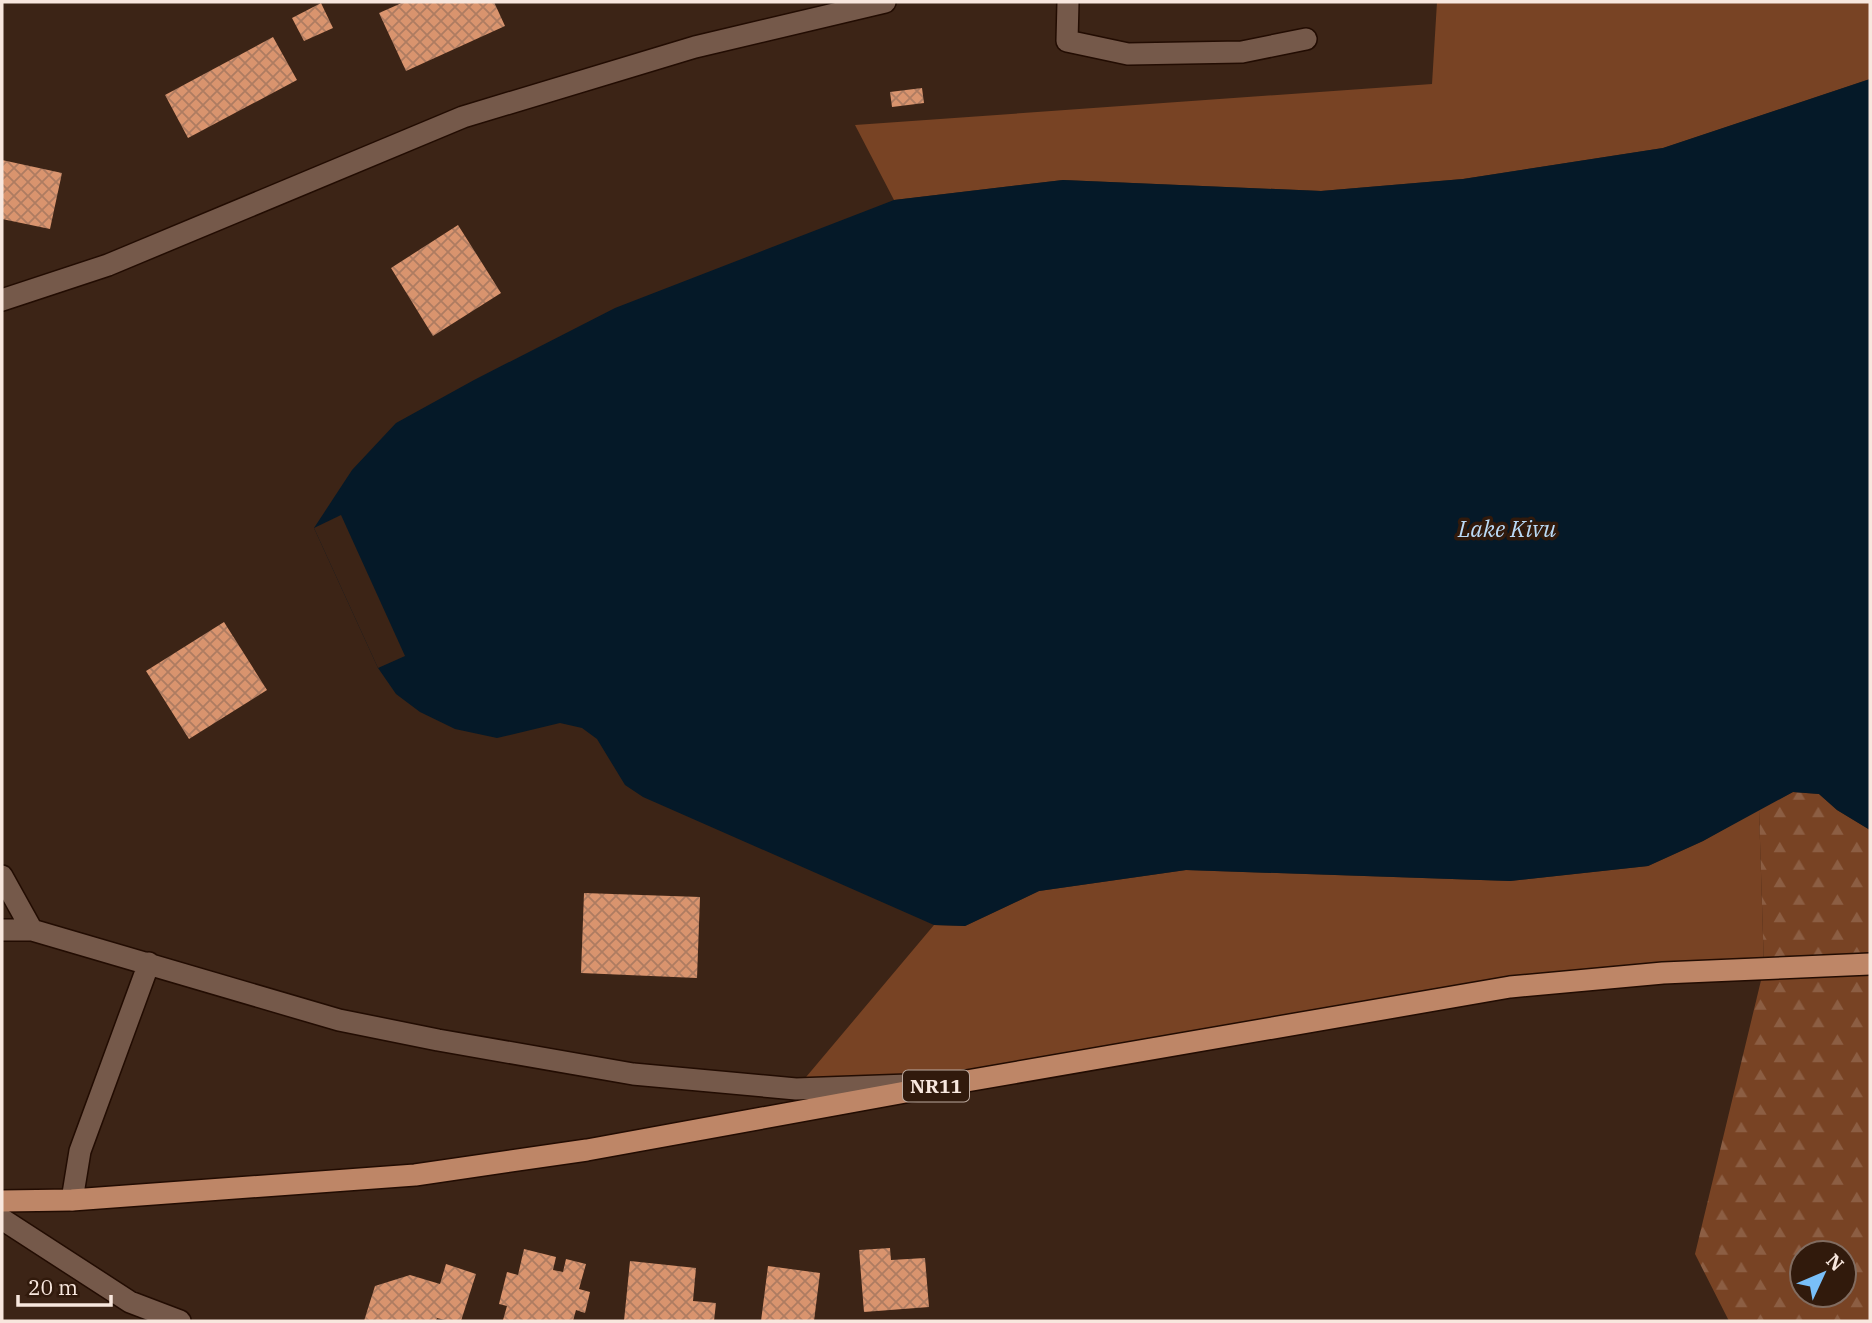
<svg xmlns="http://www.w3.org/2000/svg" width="1872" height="1323" font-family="'IBM Plex Serif',serif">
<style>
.green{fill:#784324}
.forest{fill:url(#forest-firs);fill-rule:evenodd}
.water{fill:#051928}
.pier{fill:#3c2416}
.building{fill:url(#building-cross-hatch)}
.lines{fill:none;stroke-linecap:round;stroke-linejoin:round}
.minor-casing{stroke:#220c02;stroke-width:24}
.trunk-casing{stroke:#220c02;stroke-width:24}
.minor{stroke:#75594a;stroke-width:21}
.trunk{stroke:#be8667;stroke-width:21}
.labels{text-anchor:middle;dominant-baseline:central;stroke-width:7;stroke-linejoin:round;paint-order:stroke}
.shield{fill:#311a0c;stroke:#bcaa9f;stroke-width:2}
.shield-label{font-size:19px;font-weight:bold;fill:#f8e7de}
.water-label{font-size:23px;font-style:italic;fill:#badaf6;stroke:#311a0c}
</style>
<defs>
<pattern id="forest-firs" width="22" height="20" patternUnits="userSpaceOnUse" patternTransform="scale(1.75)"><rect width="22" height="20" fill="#784324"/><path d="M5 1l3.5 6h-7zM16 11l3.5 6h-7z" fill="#8c5e43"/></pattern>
<pattern id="building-cross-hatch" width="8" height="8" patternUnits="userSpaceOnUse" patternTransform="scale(1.75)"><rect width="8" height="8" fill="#d9946e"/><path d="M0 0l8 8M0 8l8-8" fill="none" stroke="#ae7c61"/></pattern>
</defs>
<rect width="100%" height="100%" fill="#3c2416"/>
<path class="green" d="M 1437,2 L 1870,2 L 1870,79 L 1663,148 L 1463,179 L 1321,191 L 1063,180 L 894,200 L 855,125 L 1432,84 Z
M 1759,809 L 1764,968 L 1663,973 L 955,1083 L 796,1089 L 934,925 L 965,926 L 1039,891 L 1186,870 L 1510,881 L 1648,866 L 1703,841 Z"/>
<path class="forest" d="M 1793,792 L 1819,794 L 1837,810 L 1870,830 L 1870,1321 L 1729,1321 L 1695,1254 L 1764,968 L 1759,809 ZM 1802,1253 L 1844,1253 L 1844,1295 L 1802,1295 Z"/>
<path class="water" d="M 1870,79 L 1870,830 L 1837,810 L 1819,794 L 1793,792 L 1703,841 L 1648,866 L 1510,881 L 1186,870 L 1039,891 L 965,926 L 934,925 L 643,797 L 625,785 L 597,739 L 582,728 L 560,723 L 497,738 L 455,729 L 420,712 L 396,694 L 378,668 L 314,528 L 352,470 L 396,423 L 474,380 L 615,308 L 894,200 L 1063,180 L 1321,191 L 1463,179 L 1663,148 Z"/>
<path class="pier" d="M 341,515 L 405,656 L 378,668 L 314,528 Z"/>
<path class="building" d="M 404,2 L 494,2 L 505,26 L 406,71 L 379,13 Z
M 321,3 L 333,28 L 304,41 L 292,18 Z
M 273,37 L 297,80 L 188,138 L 165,95 Z
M 922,88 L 924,103 L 892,107 L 890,92 Z
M 2,160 L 62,173 L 50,229 L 2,219 Z
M 458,225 L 501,293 L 433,336 L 391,268 Z
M 224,622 L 267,690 L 189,739 L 146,671 Z
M 584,893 L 700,897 L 697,978 L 581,973 Z
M 890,1248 L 891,1260 L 925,1258 L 929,1307 L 864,1312 L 859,1250 Z
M 524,1249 L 556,1257 L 553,1270 L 563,1272 L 566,1259 L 586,1264 L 579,1289 L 590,1292 L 585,1313 L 576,1310 L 573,1321 L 503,1320 L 507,1306 L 499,1304 L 507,1272 L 518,1275 Z
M 630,1261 L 696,1268 L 693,1301 L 716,1303 L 714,1321 L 624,1321 Z
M 446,1264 L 476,1274 L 461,1321 L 449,1321 L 437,1318 L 436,1321 L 364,1321 L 375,1286 L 410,1275 L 440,1284 Z
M 768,1266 L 820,1273 L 814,1321 L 761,1321 Z"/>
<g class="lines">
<g class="minor-casing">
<path id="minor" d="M 1068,2 L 1067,41 L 1128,54 L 1242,52 L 1306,39
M 2,300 L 108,265 L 463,117 L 695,47 L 885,2
M 2,876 L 32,930
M 2,930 L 32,930 L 339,1020 L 438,1040 L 633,1074 L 796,1089 L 908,1085
M 72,1200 L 80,1151 L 149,963
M 2,1219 L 130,1302 L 180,1321"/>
</g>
<g class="trunk-casing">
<path id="trunk" d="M 2,1201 L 72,1200 L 415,1175 L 587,1150 L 955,1083 L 1510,987 L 1663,973 L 1870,964"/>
</g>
<use href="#minor" class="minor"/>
<use href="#trunk" class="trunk"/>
</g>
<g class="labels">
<rect class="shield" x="903" y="1070.5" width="66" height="31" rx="5"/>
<g class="shield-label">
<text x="936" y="1086">NR11</text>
</g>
<g class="water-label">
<text x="1507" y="528">Lake Kivu</text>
</g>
</g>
<rect width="1872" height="1323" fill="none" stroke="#f8e7de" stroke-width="7"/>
<g transform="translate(1823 1274) rotate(46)"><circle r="33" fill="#311a0c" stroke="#816c60" stroke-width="2"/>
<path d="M0-5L12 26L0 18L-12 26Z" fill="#79bff8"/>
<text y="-10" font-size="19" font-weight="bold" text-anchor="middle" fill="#f8e7de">N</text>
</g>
<path d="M18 1295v10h93v-10" fill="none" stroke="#f8e7de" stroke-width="3.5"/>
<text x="28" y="1295" font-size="21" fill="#f8e7de" stroke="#311a0c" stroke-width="5" paint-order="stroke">20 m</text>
</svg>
